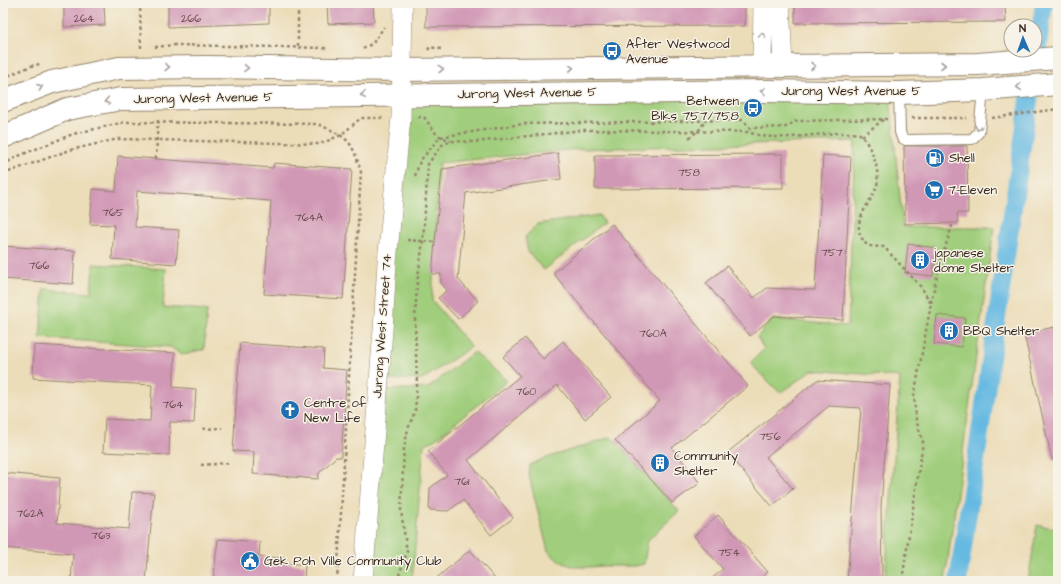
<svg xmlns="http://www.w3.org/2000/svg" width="1061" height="584" font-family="'Architects Daughter',sans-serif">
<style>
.green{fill:#a0ce7b;stroke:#6e7c4c}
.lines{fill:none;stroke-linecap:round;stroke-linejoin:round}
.canal{stroke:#66bae2;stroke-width:18}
.building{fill:#d198b6}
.service-casing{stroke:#94846c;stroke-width:12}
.minor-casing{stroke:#94846c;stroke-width:20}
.tertiary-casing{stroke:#94846c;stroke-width:24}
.path{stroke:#94846c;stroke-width:2.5;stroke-dasharray:3 3;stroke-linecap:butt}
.service{stroke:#fff;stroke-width:10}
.minor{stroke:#fff;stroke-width:19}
.tertiary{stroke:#fff;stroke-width:22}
.oneway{stroke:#a79f9a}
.labels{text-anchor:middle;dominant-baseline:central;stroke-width:3;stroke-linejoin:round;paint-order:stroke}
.number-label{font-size:11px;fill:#604644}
.poi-label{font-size:13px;fill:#3b2a1e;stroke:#f7f3e8;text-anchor:start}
.street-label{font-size:13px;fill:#3b2a1e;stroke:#f7f3e8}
</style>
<rect width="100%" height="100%" fill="#f7f3e8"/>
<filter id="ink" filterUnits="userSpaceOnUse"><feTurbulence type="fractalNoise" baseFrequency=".025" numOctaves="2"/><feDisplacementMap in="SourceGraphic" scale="8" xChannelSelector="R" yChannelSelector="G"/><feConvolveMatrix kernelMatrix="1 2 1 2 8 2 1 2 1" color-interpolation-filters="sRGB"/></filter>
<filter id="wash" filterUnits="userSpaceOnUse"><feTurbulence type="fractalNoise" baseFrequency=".012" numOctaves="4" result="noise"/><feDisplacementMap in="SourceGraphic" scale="16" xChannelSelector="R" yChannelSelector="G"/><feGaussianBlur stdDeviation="0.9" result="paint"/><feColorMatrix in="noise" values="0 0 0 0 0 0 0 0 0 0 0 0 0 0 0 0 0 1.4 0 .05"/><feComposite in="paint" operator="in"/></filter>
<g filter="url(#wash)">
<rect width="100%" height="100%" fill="#ecddb9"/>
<path class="green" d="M 891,92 L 891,107 L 903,227 L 994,227 L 945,581 L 885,581 L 900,377 L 812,370 L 780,393 L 750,363 L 764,349 L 757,337 L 773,319 L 848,326 L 855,141 L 580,149 L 439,163 L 432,300 L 471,347 L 423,379 L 382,380 L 402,95 Z
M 599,215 L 604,223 L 544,270 L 528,252 L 525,237 L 538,224 Z
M 93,264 L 166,269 L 163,307 L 207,310 L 204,350 C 190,349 188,362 171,347 L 40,338 L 44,289 L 91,293 Z
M 474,352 L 507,381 L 433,441 L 424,444 L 412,581 L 364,581 L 381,390 L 428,388 Z
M 611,437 L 679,511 L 648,540 L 644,564 L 636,566 C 625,566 614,566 602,566 C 580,568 564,569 548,551 L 529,476 L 530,465 L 543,459 Z
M 1037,525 L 1058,529 L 1058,581 L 1028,581 Z"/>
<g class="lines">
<path class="canal" d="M 1036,60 L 1044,3
M 958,581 L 1030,93"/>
</g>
<g id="blocks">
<path class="building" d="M 64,3 L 104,3 L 105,25 L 64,27 Z
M 168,3 L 269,3 L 269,23 L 168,27 Z
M 327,3 L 373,3 L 374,22 L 328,24 Z
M 426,3 L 745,3 L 745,26 L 426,27 Z
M 795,3 L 1005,3 L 1006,22 L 795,23 Z
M 904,146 L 967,146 L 968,213 L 957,213 L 958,223 L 905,224 Z
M 558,153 L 561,179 L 466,193 L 458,279 L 478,301 L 458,319 L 438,298 L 447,290 L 441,283 L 441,274 L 432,274 L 442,169 Z
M 783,154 L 783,188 L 595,189 L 595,155 Z
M 823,155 L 851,157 L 843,320 L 774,316 L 750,336 L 706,283 L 727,266 L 754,298 L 767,288 L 815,290 Z
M 118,156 L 273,168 L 274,163 L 352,169 L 343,299 L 264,294 L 271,201 L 137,191 L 135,227 L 179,230 L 176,264 L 112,259 L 114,225 L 90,224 L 93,189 L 116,191 Z
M 612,224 L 748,386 L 672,448 L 700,483 L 672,503 L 615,440 L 660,401 L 553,273 Z
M 908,244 L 936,248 L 933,276 L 905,273 Z
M 3,246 L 75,251 L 73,284 L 3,279 Z
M 937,315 L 965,318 L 962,347 L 934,344 Z
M 1054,327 L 1058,344 L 1058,459 L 1052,460 L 1024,334 Z
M 525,338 L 543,359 L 563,341 L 611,397 L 585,419 L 557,385 L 468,460 L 513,518 L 491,535 L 463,500 L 448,511 L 429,510 L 430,488 L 447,475 L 428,451 L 520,376 L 503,357 Z
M 240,343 L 324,349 L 323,368 L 347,370 L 341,457 L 336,457 L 319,473 L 318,479 L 253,474 L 254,452 L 233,451 Z
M 34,345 L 175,353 L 173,387 L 196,389 L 194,423 L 170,422 L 169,455 L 103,452 L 105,419 L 150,421 L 152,385 L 33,378 Z
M 817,380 L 890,385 L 881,506 L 882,581 L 847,581 L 861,408 L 829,406 L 766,457 L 793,489 L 772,506 L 727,453 Z
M 3,473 L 60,478 L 57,523 L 129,529 L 132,492 L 154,493 L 146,581 L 71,581 L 73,554 L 3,548 Z
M 718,515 L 768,572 L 757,581 L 709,581 L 723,569 L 694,536 Z
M 218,539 L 260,542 L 259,557 L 284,558 L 284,563 L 305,565 L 304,581 L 213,581 Z
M 470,550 L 497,581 L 433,581 Z"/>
</g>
</g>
<g filter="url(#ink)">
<use href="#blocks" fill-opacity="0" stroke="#94846c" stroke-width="1"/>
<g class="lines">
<g class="service-casing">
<path id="service" d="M 899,93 L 900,132 L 902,138 L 906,140 L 972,139 L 979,132 L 983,90"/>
</g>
<g class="minor-casing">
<path id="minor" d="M 780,3 L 783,66
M 762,66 L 763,3
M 363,581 L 383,330 L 387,262 L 401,118 L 403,3"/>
</g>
<g class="tertiary-casing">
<path id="tertiary" d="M 3,101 L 52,82 L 119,68 L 207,67 L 402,70 L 978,64 L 1058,58
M 3,137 L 67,109 L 121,99 L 765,91 L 899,93 L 983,90 L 1058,84"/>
</g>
<path class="path" d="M 140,3 L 141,48
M 298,46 L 298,3
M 155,47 L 175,45 L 326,48
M 363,49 L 373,43 L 384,27
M 428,50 L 430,47 L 441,49
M 3,78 L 31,66 L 40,64
M 418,117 L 424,117 L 437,135 L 451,141
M 912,118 L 967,118
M 992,118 L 1058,109
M 862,136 L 884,119
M 689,138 L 700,129 L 705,121
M 156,159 L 158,117
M 3,165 L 16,157 L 73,134 L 125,122 L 318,124 C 350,139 351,139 361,172 L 337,581
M 3,174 L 70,150 L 118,139 L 320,144 L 341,135 L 361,118 L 385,118
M 415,176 L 420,161 L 440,137 L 522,124 L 743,120 L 750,128 L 786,127 L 796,121 L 887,119
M 407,240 L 435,242
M 931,303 L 939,267 L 953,223
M 203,429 L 222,428
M 201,465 L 229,463
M 397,581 L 407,552 L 401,511 L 404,448 L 408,429 L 415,411 L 417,385 L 415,320 L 417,284 L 423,241 L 428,164 L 442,145 L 451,141 L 475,142 L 583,130 L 748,132 C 784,145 823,129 860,134 C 871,146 880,168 877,185 C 872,205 845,223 868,246 L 884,247 L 922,288 L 931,304 L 914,396 L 916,420 L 923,442 L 902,581"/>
<use href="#service" class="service"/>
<use href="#minor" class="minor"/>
<use href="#tertiary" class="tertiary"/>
</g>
<defs><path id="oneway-chevron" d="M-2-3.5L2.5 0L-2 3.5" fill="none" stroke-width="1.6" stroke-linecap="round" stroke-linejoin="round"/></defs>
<g class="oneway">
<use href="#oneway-chevron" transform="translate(762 35) rotate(-90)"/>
<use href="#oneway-chevron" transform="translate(943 65)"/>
<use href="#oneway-chevron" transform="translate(813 66)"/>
<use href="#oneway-chevron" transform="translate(167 67) rotate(-1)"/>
<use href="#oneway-chevron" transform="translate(246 68) rotate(1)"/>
<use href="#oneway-chevron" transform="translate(571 68) rotate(-1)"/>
<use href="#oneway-chevron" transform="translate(441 69) rotate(-1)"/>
<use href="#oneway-chevron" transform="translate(40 87) rotate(-21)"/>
<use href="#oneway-chevron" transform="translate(1019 87) rotate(175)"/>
<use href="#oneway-chevron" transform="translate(763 91) rotate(180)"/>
<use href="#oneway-chevron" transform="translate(363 95) rotate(179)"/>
<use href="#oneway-chevron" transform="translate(107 101) rotate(170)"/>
<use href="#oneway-chevron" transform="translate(978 128) rotate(102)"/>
</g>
</g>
<defs>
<g id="bus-disc" transform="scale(1)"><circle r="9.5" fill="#1f6fb2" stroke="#f7f3e8"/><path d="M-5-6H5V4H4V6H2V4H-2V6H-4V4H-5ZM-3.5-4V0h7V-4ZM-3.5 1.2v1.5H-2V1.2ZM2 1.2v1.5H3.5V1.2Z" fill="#fff"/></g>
<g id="fuel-disc" transform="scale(1)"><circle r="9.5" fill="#1f6fb2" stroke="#f7f3e8"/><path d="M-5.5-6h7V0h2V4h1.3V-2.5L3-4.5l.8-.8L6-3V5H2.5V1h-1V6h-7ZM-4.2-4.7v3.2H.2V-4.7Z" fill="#fff"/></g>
<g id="supermarket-disc" transform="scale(1)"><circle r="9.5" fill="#1f6fb2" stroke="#f7f3e8"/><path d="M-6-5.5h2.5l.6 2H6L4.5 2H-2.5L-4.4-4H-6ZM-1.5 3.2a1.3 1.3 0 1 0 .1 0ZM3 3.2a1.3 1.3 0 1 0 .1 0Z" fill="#fff"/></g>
<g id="building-disc" transform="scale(1)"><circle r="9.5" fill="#1f6fb2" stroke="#f7f3e8"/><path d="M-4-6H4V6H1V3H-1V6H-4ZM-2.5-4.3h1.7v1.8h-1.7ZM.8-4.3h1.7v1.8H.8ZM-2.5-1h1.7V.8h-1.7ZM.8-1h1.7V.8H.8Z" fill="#fff"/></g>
<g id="church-disc" transform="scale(1)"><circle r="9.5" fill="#1f6fb2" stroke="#f7f3e8"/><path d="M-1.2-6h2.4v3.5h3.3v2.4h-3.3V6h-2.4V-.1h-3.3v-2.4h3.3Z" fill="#fff"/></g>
<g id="civic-disc" transform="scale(1)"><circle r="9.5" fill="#1f6fb2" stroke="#f7f3e8"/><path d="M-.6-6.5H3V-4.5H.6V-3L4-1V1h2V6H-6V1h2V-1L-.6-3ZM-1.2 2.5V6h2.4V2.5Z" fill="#fff"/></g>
</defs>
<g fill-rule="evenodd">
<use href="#bus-disc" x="612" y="51"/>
<use href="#bus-disc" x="753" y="108"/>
<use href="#fuel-disc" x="935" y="158"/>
<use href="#supermarket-disc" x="934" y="190"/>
<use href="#building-disc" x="920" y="260"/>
<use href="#building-disc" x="949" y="331"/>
<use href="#church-disc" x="290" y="410"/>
<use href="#building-disc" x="660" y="463"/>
<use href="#civic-disc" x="250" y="561"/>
</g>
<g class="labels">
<g class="number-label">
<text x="84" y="18">264</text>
<text x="191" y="18">266</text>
<text x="689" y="172">758</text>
<text x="113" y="212">765</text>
<text x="309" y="217">764A</text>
<text x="832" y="252">757</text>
<text x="39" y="265">766</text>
<text x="653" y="333">760A</text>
<text x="526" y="391">760</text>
<text x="173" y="404">764</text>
<text x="770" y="436">756</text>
<text x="462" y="481">761</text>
<text x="30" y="513">762A</text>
<text x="101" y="535">763</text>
<text x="729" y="552">754</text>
</g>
<g class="poi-label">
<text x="626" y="44">After Westwood<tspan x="626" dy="15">Avenue</tspan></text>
<text x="739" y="101" text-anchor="end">Between<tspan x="739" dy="15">Blks 757/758</tspan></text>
<text x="949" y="158">Shell</text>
<text x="948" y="190">7-Eleven</text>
<text x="934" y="253">japanese<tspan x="934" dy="15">dome Shelter</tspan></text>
<text x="963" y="331">BBQ Shelter</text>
<text x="304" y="403">Centre of<tspan x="304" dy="15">New Life</tspan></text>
<text x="674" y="456">Community<tspan x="674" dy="15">Shelter</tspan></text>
<text x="264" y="561">Gek Poh Ville Community Club</text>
</g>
<g class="street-label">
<text x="851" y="91">Jurong West Avenue 5</text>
<text transform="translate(527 93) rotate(-1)">Jurong West Avenue 5</text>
<text transform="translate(203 98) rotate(-1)">Jurong West Avenue 5</text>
<text transform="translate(382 326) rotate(-86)">Jurong West Street 74</text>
</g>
</g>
<rect width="1061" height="584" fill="none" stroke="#f7f3e8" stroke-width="16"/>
<g transform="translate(1023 38) rotate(358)"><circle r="19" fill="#f7f3e8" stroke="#aca397"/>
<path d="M0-3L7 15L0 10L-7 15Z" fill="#1f6fb2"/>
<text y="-6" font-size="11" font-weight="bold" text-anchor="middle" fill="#3b2a1e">N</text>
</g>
</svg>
